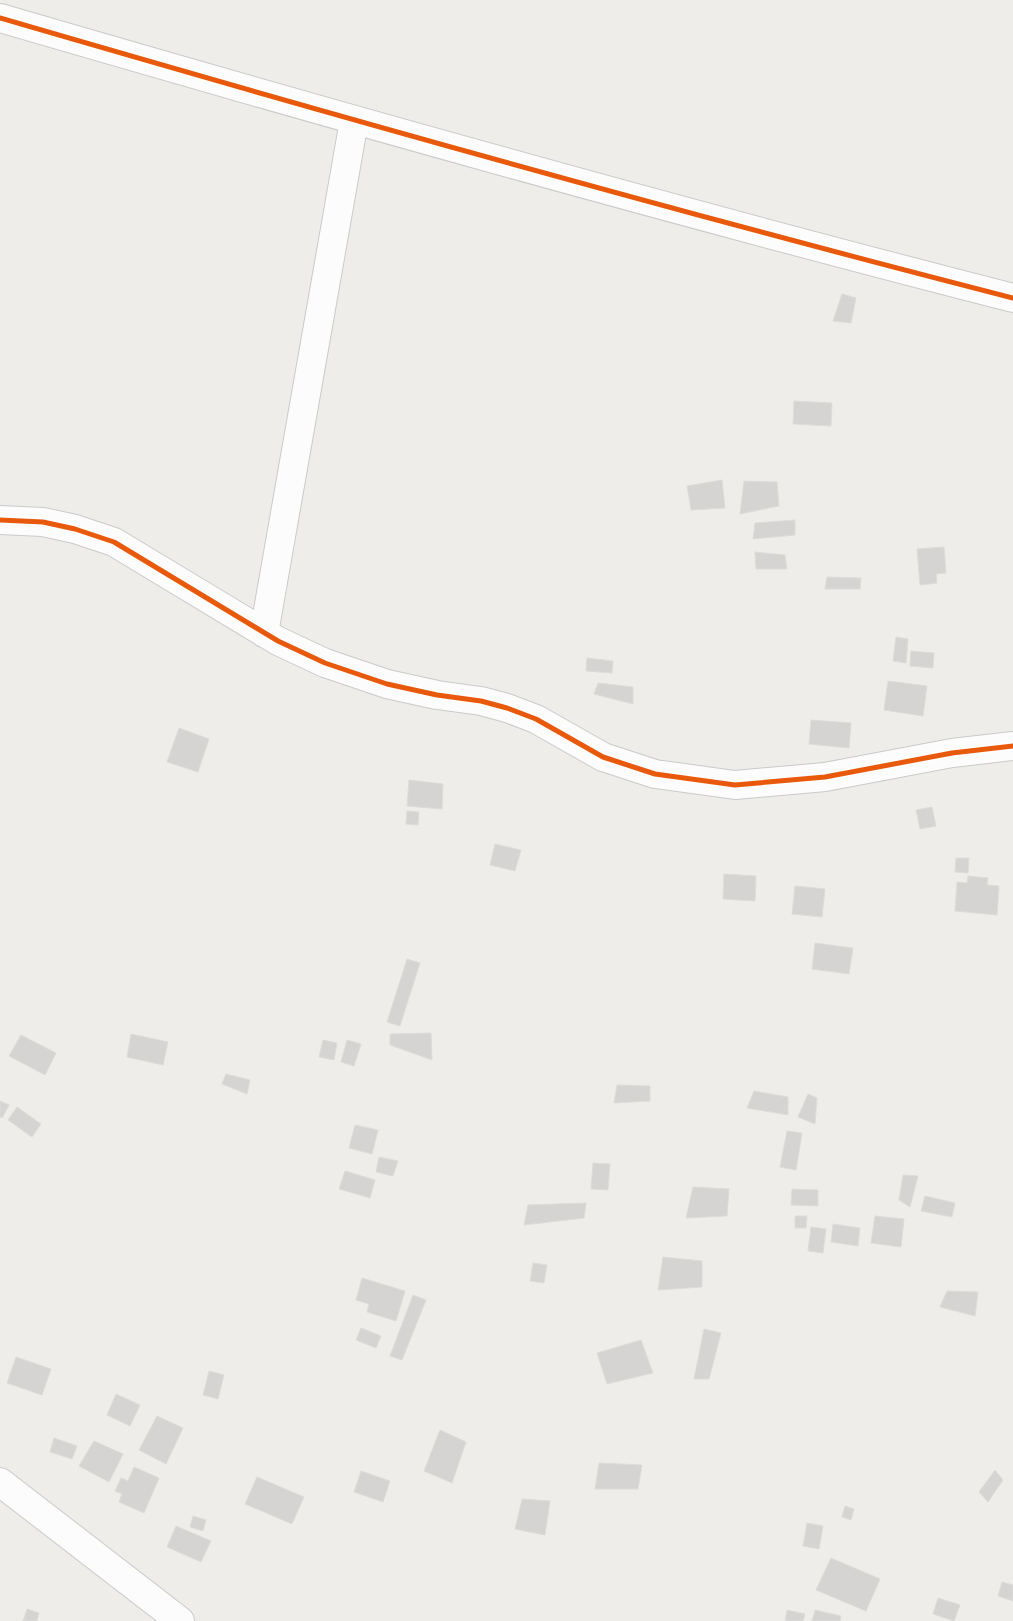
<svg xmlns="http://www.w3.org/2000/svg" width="1013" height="1621" font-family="'Exo 2',sans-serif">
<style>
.building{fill:#d6d4d3;stroke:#dedcd9}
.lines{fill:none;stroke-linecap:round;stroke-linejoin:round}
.minor-casing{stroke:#cacacb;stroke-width:30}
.minor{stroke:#fdfcfc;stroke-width:28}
.cycleway-casing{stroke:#fff;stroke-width:8}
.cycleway{stroke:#e8590c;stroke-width:5}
</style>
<rect width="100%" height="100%" fill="#efedea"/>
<path class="building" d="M 842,294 L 856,298 L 851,323 L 833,321 Z
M 794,401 L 832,403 L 831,426 L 793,424 Z
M 722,480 L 725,508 L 691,510 L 687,486 Z
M 744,481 L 777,482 L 779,506 L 740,514 Z
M 795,520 L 795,535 L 753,539 L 755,523 Z
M 944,547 L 946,573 L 936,574 L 937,583 L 920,585 L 917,549 Z
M 755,552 L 785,555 L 787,569 L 756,569 Z
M 827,577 L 861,578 L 860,589 L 825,589 Z
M 896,637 L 908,639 L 906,663 L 893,661 Z
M 911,651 L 934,653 L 933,668 L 910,666 Z
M 587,658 L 613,661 L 612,673 L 586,671 Z
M 888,681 L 927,686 L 923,716 L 884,710 Z
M 598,683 L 633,687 L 633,704 L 594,694 Z
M 811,720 L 851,723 L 849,748 L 809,744 Z
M 179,728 L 209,739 L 198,772 L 167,762 Z
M 409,780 L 443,784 L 442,809 L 407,806 Z
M 932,807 L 936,826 L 920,829 L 916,810 Z
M 407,811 L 419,812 L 418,825 L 406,824 Z
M 495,844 L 521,850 L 515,871 L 490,865 Z
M 956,858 L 969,858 L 968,873 L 955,872 Z
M 724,874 L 756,876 L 755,901 L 723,899 Z
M 968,876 L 988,878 L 987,885 L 999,886 L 997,915 L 955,911 L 957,882 L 967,883 Z
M 795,886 L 825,889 L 822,917 L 792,914 Z
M 815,943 L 853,948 L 849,974 L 812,969 Z
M 407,959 L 420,963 L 400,1026 L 387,1022 Z
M 431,1033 L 432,1060 L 390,1045 L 390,1034 Z
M 131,1034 L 168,1042 L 163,1065 L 127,1057 Z
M 21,1035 L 56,1053 L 45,1075 L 9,1056 Z
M 323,1040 L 337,1043 L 334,1060 L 319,1057 Z
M 347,1040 L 361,1044 L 354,1066 L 341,1062 Z
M 226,1074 L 250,1080 L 247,1094 L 222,1084 Z
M 617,1085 L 650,1086 L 650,1101 L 614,1103 Z
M 754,1091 L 788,1097 L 788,1115 L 747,1108 Z
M 808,1094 L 817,1098 L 815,1124 L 798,1117 Z
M 0,1101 L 9,1105 L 2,1118 L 0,1117 Z
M 17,1107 L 41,1124 L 32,1137 L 8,1120 Z
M 355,1125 L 378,1130 L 372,1154 L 349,1148 Z
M 787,1131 L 802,1133 L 796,1170 L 780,1167 Z
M 379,1157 L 398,1161 L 393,1176 L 376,1172 Z
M 593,1163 L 610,1164 L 608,1190 L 591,1189 Z
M 345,1171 L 375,1180 L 370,1198 L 339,1189 Z
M 903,1175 L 918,1176 L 910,1207 L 899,1200 Z
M 693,1187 L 729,1189 L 727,1216 L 686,1218 Z
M 792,1189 L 818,1190 L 818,1206 L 791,1205 Z
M 925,1196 L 955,1203 L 952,1217 L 921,1211 Z
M 586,1203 L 584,1218 L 524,1225 L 528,1205 Z
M 795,1216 L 807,1216 L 806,1228 L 795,1228 Z
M 875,1216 L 904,1219 L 901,1247 L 871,1243 Z
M 833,1224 L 860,1228 L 858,1246 L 831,1242 Z
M 811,1227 L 826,1229 L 823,1253 L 808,1251 Z
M 663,1257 L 702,1261 L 702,1287 L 658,1290 Z
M 533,1263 L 547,1265 L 544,1283 L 530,1281 Z
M 362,1278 L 405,1291 L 396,1321 L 367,1312 L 369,1304 L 356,1300 Z
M 947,1291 L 978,1292 L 975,1316 L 940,1307 Z
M 413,1295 L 426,1300 L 402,1360 L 390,1356 Z
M 361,1328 L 381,1336 L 376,1348 L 356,1340 Z
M 704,1329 L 721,1333 L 709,1379 L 694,1379 Z
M 641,1340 L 653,1373 L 607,1384 L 597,1353 Z
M 16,1357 L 51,1369 L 42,1395 L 7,1383 Z
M 209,1371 L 224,1375 L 218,1399 L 203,1395 Z
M 116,1394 L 140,1405 L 130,1426 L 107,1415 Z
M 157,1416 L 183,1428 L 166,1464 L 139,1450 Z
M 440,1430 L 466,1442 L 452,1483 L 424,1471 Z
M 54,1438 L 77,1446 L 72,1459 L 50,1452 Z
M 94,1441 L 123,1454 L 109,1482 L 79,1466 Z
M 599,1463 L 642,1465 L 638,1489 L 595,1489 Z
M 134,1467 L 159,1478 L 144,1513 L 119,1502 L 122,1494 L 115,1491 L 121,1478 L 128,1481 Z
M 995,1470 L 1003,1480 L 988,1502 L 979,1492 Z
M 361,1471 L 390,1481 L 383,1502 L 354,1492 Z
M 257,1477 L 304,1497 L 292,1524 L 245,1504 Z
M 522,1499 L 550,1501 L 545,1535 L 515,1529 Z
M 845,1506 L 854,1509 L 851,1520 L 842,1517 Z
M 193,1516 L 206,1520 L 203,1531 L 190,1527 Z
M 807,1523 L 823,1526 L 819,1549 L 803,1546 Z
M 176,1526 L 211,1541 L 201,1562 L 167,1547 Z
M 831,1558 L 880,1579 L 866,1611 L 816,1590 Z
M 1002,1582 L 1013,1585 L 1013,1601 L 998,1596 Z
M 938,1598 L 960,1605 L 954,1621 L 933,1614 Z
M 27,1609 L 39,1613 L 37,1621 L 23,1621 Z
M 787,1610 L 805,1614 L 803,1621 L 785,1621 Z
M 815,1610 L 841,1616 L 840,1621 L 812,1621 Z"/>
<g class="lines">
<g class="minor-casing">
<path id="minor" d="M 0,18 C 336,116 673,211 1013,298
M 0,520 L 43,522 L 75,529 L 114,542 L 278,641 L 325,663 L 387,684 L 437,695 L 481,701 L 507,708 L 536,719 L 603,757 L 655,774 L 735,785 L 825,777 L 952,753 L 1013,746
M 264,633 L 354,121
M 0,1482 L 180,1621"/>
</g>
<use href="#minor" class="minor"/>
<g class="cycleway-casing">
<path id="cycleway" d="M 0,18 C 336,116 673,211 1013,298
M 0,520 L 43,522 L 75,529 L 114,542 L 278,641 L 325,663 L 387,684 L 437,695 L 481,701 L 507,708 L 536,719 L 603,757 L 655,774 L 735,785 L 825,777 L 952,753 L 1013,746"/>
</g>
<use href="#cycleway" class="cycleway"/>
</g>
</svg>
